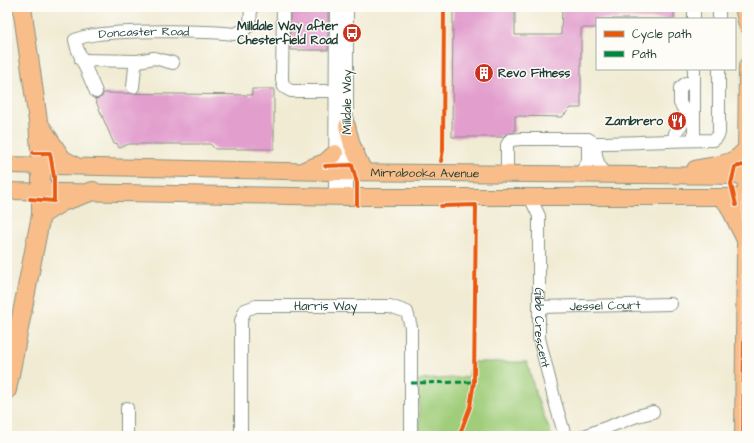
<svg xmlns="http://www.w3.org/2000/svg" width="754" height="443" font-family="'Architects Daughter',sans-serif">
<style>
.green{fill:#a0cd7a;stroke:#608557}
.building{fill:#e29ecd}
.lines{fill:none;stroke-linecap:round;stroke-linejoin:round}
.minor-casing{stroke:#889484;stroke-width:14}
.major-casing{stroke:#889484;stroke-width:18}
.highway-casing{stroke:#889484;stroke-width:20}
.minor{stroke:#fff;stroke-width:12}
.major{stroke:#f8bd89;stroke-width:16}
.highway{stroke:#f8bd89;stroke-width:18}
.quiet{stroke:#00873e;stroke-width:3;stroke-dasharray:6 3;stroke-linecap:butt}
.cycleway-casing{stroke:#fdfcf7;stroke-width:6}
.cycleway{stroke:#e8590c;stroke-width:4}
.labels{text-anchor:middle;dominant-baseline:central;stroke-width:3;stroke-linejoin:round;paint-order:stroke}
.poi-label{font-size:12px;font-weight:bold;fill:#1f3d34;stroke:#fdfcf7;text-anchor:end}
.street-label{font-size:12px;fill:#1f3d34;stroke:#fdfcf7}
</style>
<rect width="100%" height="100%" fill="#fdfcf7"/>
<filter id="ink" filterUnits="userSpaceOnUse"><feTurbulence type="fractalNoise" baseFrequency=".025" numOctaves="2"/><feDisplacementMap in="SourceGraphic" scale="8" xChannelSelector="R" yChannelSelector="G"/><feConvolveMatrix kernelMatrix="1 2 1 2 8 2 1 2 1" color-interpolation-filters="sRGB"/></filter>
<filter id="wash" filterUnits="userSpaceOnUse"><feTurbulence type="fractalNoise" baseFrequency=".012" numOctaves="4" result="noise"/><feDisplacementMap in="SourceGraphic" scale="16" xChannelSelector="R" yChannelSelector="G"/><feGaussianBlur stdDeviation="0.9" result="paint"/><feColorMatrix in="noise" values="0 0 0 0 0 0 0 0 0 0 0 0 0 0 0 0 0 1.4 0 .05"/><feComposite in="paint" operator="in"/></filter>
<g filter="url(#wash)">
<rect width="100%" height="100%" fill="#f1ebd3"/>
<path class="green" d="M 470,362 L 527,362 L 537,398 L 552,436 L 420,436 L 418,380 L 469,377 Z"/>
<g id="blocks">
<path class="building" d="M 290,7 L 328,7 L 328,50 L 290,50 Z
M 562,7 L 674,7 L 674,19 L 597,19 L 597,28 L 581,28 L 581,108 L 571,108 L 562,117 L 515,116 L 515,132 L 506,134 L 503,137 L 452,137 L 453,8 L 515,8 L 515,35 L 561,35 Z
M 252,89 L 274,89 L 274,149 L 215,149 L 210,144 L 129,144 L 119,148 L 117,143 L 114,144 L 95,99 L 102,97 L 103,93 L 252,95 Z"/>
</g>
</g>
<g filter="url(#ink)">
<use href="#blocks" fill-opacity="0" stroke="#889484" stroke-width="1"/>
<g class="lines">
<g class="minor-casing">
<g id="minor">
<path d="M 283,7 L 282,80 L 284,87 L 291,91 L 336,91"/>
<path d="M 347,7 L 347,197"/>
<path d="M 694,7 L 694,19"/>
<path d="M 719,7 L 719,19"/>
<path d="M 81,60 L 138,61"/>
<path d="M 694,69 L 694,140"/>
<path d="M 133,87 L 135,67 L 138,61 L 154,58 L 173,63"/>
<path id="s1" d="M 96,92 L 77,48 L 75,40 C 96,28 206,31 234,34 L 244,30 L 250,25 L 251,7"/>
<path d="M 674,139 L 675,133 L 688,116 L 680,103 L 680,88 L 686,83 L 694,83"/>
<path d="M 595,146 C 596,160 598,167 609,176"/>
<path d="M 507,175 L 507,145 L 510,140 L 521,139 L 588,139 L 595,143 C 635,143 674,140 714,140 L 717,137 L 719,133 L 719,69"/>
<path d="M 579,175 L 588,162 L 588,139"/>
<path d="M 335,196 L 336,7"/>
<path id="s2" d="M 530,197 L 539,216 L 539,338 L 555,402 L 565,436"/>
<path id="s3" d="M 539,307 L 671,304"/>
<path d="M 127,408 L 127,436"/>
<path id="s4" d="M 241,436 L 241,321 L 245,310 L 256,306 L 390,306 L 407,312 L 411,327 L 411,436"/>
<path d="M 584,436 L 637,416 L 653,412"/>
</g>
</g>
<g class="major-casing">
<g id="major">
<path d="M 743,7 L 747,25"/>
<path d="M 347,126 L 352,145 L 364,172"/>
<path id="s5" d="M 7,165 L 329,172 L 747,176"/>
<path d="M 306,169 L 325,162 L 335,153"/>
<path d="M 695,169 C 714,164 734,166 746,148"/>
<path d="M 7,191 L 347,197 L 747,197"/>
<path d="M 720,197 L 727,204 L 744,238"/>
<path d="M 743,436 L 747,66"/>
</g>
</g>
<g class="highway-casing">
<path id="highway" d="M 39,124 L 62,159 L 73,165
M 41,215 L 62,202 L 93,191
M 7,390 L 41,215 L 41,165 L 38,121 L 22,7"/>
</g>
<use href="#minor" class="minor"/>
<use href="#major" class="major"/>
<use href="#highway" class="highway"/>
<path class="quiet" d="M 411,383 L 474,382"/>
<g class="cycleway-casing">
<path id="cycleway" d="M 441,161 L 443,150 L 444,7
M 325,166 L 352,165 L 357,183 L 357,205
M 30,199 L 54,201 L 54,177 L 50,153 L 33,153
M 736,205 L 731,184 L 735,167 L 747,164
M 441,206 L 476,205 L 474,382 L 470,407 L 459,436
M 743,436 L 745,197"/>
</g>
<use href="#cycleway" class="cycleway"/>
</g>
</g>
<defs>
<g id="bus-disc" transform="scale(1)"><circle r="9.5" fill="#c8321e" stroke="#fdfcf7"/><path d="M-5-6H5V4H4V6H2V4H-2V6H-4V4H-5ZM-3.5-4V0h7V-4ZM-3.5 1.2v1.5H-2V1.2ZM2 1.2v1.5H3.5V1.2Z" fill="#fff"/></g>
<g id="building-disc" transform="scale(1)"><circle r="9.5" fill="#c8321e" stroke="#fdfcf7"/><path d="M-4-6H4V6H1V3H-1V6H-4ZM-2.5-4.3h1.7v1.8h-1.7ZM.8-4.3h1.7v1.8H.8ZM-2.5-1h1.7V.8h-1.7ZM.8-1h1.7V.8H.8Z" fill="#fff"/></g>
<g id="restaurant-disc" transform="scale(1)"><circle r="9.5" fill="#c8321e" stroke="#fdfcf7"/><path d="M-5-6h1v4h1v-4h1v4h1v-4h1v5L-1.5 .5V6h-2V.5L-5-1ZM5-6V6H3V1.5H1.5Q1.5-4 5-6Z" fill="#fff"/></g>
</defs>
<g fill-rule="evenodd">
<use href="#bus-disc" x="352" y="33"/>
<use href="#building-disc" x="484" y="73"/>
<use href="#restaurant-disc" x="677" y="121"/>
</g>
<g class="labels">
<g class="poi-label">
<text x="338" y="26">Milldale Way after<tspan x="338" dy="14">Chesterfield Road</tspan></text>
<text x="498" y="73" text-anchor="start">Revo Fitness</text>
<text x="663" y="121">Zambrero</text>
</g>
<g class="street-label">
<text stroke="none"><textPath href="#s1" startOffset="126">Doncaster Road</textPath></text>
<text transform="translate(347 102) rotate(-90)">Milldale Way</text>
<text stroke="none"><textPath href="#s5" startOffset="418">Mirrabooka Avenue</textPath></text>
<text stroke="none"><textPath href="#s4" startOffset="208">Harris Way</textPath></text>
<text stroke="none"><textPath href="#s3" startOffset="66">Jessel Court</textPath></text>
<text stroke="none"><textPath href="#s2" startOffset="133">Gibb Crescent</textPath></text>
</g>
</g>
<rect width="754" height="443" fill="none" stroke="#fdfcf7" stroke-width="24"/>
<rect x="596" y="18" width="140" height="52" fill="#fdfcf7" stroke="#a4b0a9"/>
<rect x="604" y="31" width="20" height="6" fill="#e8590c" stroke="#a4b0a9"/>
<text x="632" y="38" font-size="12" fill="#1f3d34">Cycle path</text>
<rect x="604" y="51" width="20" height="6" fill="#00873e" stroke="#a4b0a9"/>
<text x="632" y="58" font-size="12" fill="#1f3d34">Path</text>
</svg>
